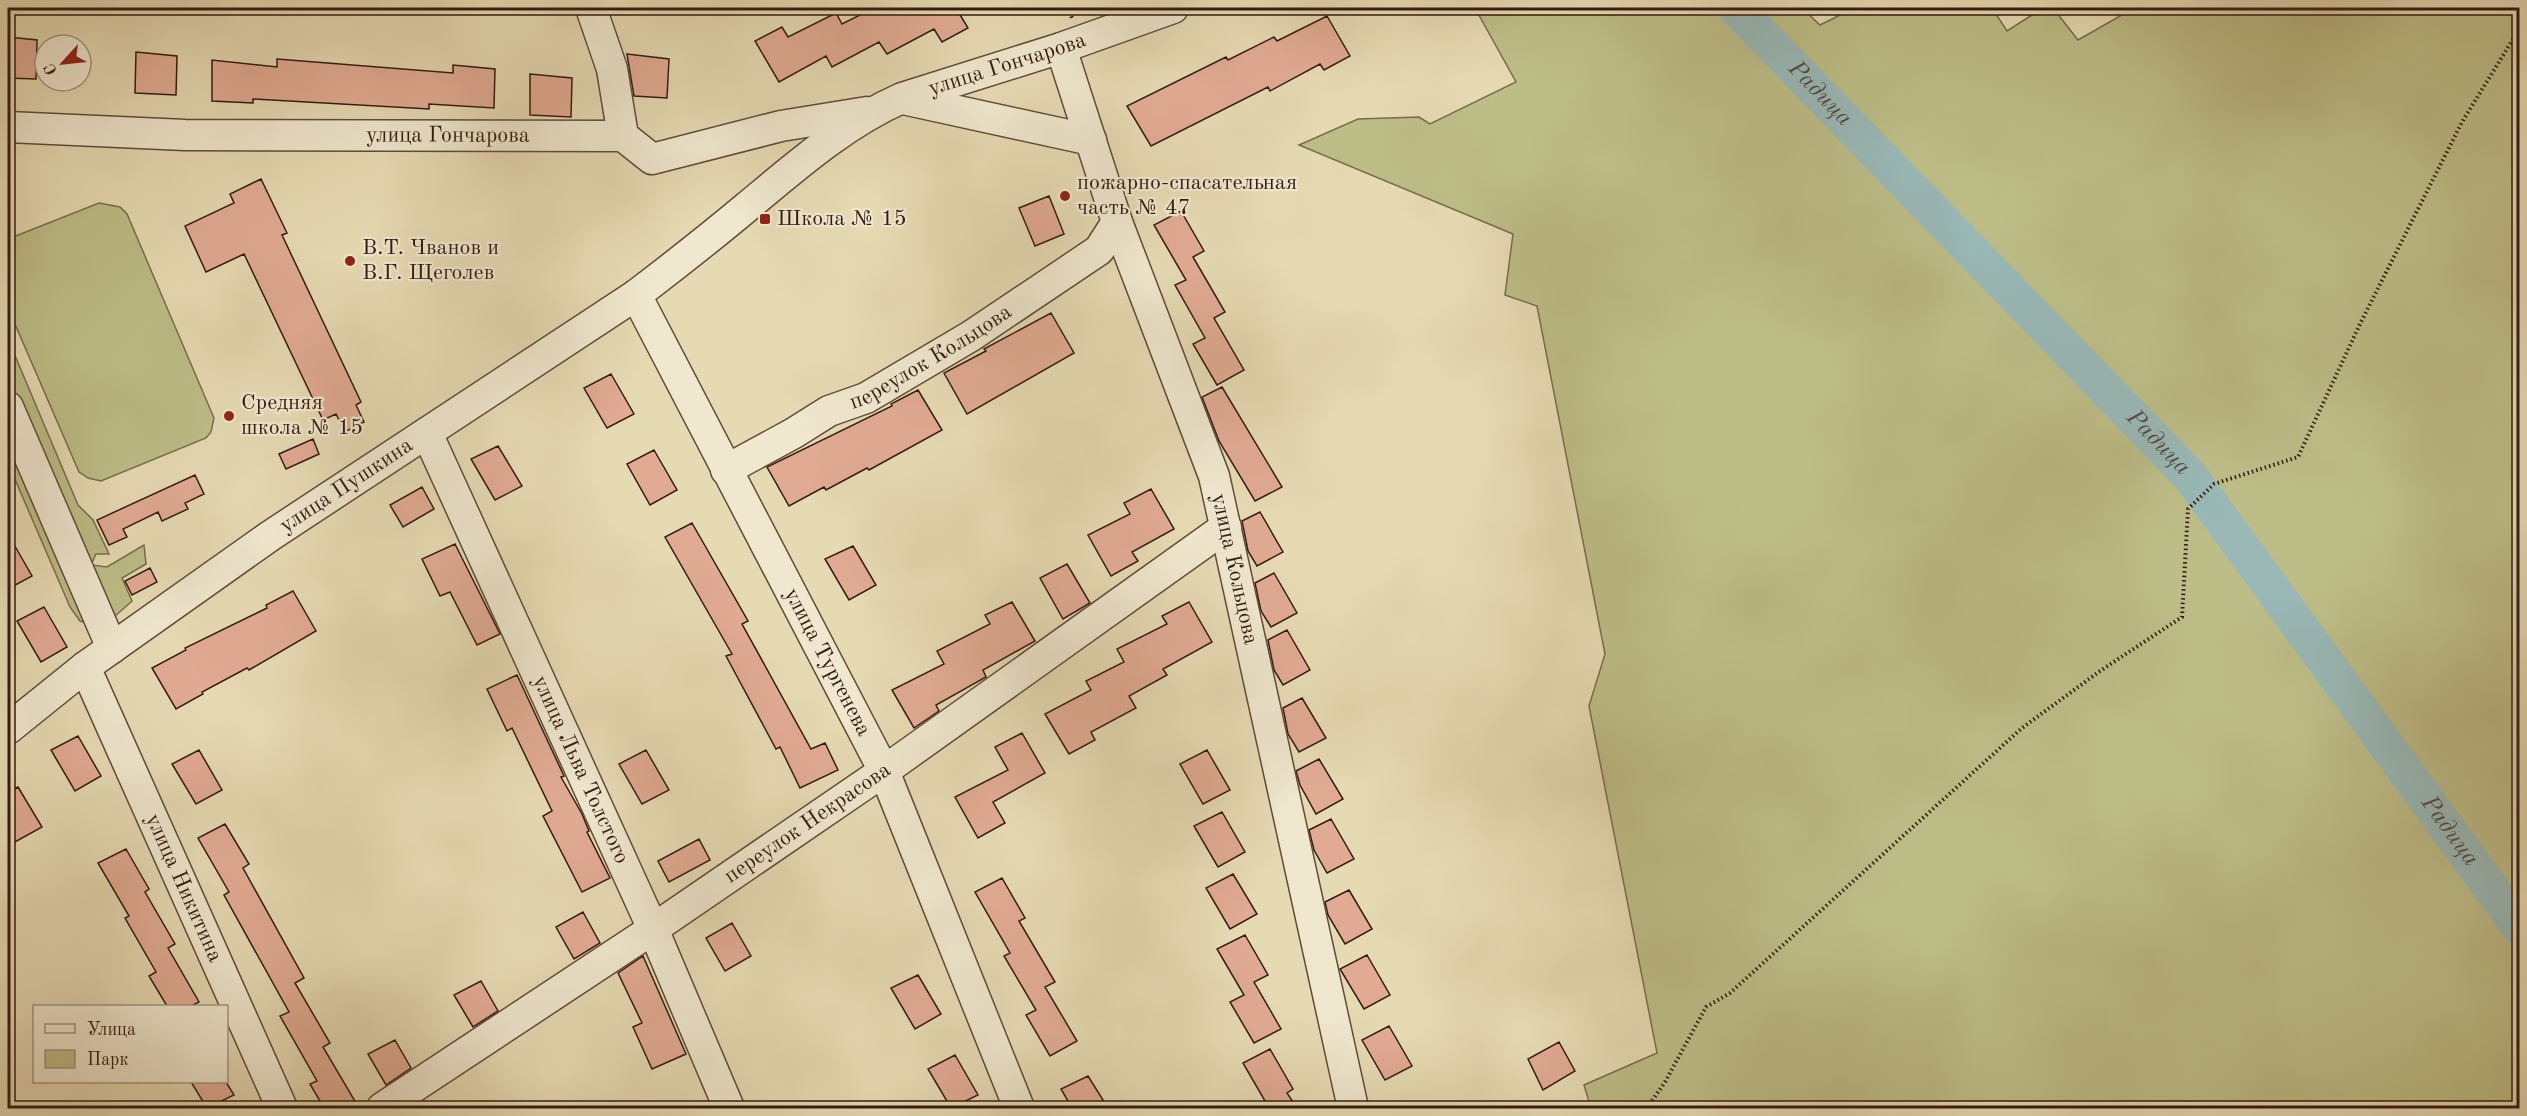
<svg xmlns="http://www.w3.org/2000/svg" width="2527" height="1116" font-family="'Old Standard TT',serif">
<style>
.green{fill:#bdbd87;stroke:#786c4c;stroke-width:1.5}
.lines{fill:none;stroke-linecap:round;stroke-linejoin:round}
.river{stroke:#99b8b6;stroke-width:36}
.building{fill:#e1ab93;stroke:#331b10;stroke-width:1.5}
.minor-casing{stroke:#604b39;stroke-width:33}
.path{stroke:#331b10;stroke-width:4;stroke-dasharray:1.5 3;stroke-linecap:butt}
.minor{stroke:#efe7ce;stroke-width:30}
.poi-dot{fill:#8f2418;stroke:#efe7ce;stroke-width:2}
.labels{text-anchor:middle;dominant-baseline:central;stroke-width:4.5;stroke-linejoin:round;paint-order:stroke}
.street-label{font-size:22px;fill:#331b10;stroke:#efe7ce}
.poi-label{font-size:22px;fill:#331b10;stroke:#efe7ce;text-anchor:start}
.water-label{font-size:24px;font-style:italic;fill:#524a42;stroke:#efe7ce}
</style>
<rect width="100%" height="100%" fill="#e6dab3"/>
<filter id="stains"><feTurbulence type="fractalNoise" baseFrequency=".00333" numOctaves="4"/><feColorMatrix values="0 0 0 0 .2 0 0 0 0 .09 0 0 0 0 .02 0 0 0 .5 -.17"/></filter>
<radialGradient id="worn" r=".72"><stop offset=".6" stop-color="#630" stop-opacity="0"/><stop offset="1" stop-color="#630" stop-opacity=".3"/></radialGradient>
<path class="green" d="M 1475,8 L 1802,8 L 1820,25 L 1854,8 L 1992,8 L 2007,31 L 2043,8 L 2053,8 L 2078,40 L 2134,8 L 2519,8 L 2519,1108 L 1591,1108 L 1584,1085 L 1657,1053 L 1589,706 L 1605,654 L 1537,306 L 1505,295 L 1513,234 L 1299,145 L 1358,119 L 1419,117 L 1430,124 L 1516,82 Z
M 99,203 L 120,207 L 127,214 L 214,418 L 211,432 L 206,438 L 101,481 L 88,478 L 79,472 L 8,308 L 8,239 Z
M 8,339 L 78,505 L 93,520 L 109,554 L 96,554 L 91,565 L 107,567 L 144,545 L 146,564 L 122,578 L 132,601 L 114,617 L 97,626 L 80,621 L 70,607 L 8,463 Z"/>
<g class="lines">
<path class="river" id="s1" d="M 1736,8 L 2190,476 L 2520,928"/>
</g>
<path class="building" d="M 874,8 L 956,8 L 968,28 L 942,42 L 934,29 L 887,54 L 879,42 L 832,67 L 826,56 L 779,82 L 755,41 L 782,27 L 788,37 L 836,13 L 842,24 Z
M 1327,16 L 1350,56 L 1324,70 L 1320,64 L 1270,91 L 1268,87 L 1151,146 L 1127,106 L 1226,57 L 1228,60 L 1274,37 L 1277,41 Z
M 8,37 L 37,40 L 36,79 L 8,78 Z
M 136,52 L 177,56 L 176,95 L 135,93 Z
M 627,54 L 669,59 L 667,98 L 634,96 Z
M 277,59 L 453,73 L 453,65 L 495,69 L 494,108 L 429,104 L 429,109 L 253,99 L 253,103 L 212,101 L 212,60 L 277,67 Z
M 530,74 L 572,78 L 571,117 L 530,115 Z
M 261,179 L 287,233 L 282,235 L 361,402 L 356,405 L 364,422 L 345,432 L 336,414 L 323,420 L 244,254 L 206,272 L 185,226 L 234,203 L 230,194 Z
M 1049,196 L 1064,234 L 1035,246 L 1019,208 Z
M 1181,211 L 1204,251 L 1193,257 L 1225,312 L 1214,318 L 1244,370 L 1217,385 L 1193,344 L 1205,338 L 1175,285 L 1186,280 L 1154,225 Z
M 1051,313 L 1074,353 L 967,414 L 944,373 L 986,351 L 984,349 Z
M 611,374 L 634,414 L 607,428 L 584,388 Z
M 1222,387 L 1282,487 L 1255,501 L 1219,441 L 1202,397 Z
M 918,390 L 942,430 L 869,470 L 867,468 L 826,490 L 824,487 L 789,506 L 767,467 L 892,406 L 891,404 Z
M 313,439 L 319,454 L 286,469 L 279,454 Z
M 498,446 L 522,486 L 495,500 L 471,459 Z
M 654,450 L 677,490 L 650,505 L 627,464 Z
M 195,475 L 204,494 L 185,503 L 188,509 L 162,521 L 158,512 L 123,529 L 127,537 L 109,545 L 97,520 Z
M 422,487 L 434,509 L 403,527 L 390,505 Z
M 1151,489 L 1174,529 L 1132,552 L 1138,561 L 1111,576 L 1088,535 L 1130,514 L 1124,503 Z
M 1260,512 L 1283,552 L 1257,566 L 1248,551 L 1242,521 Z
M 692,523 L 748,621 L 742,624 L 811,749 L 825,743 L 838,770 L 800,788 L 780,747 L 776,749 L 726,656 L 732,654 L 665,537 Z
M 8,534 L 32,576 L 8,589 Z
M 455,544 L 500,634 L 477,645 L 450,592 L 440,596 L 422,559 Z
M 853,546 L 876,585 L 849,600 L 825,559 Z
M 1067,564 L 1090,603 L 1063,619 L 1040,578 Z
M 150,568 L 157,582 L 132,595 L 125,581 Z
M 1274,573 L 1297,613 L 1271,627 L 1261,611 L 1255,583 Z
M 293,591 L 316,631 L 249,670 L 247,668 L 202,692 L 203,694 L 176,709 L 152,668 L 186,650 L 185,648 L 267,608 L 266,605 Z
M 1012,602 L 1035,641 L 983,670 L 986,677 L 936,705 L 939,711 L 914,728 L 892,690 L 944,664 L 937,651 L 990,624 L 985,615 Z
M 1189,602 L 1212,642 L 1163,669 L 1167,675 L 1129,696 L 1136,708 L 1091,732 L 1095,740 L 1069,754 L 1045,714 L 1091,690 L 1086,681 L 1124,662 L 1117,649 L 1167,624 L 1162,616 Z
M 44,607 L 67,647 L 41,662 L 17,621 Z
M 1287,630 L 1310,670 L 1283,685 L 1274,670 L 1268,640 Z
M 517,675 L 564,776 L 561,777 L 582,814 L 589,831 L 587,832 L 610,878 L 582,892 L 543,816 L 552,811 L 512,728 L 507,731 L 487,689 Z
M 1302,698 L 1326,738 L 1299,752 L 1288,734 L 1283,708 Z
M 1022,733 L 1045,773 L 993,802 L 1005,823 L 978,838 L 955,797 L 1008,770 L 995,747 Z
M 78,736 L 101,776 L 75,791 L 51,750 Z
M 199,750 L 222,790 L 196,804 L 172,764 Z
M 646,750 L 669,790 L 642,804 L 619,764 Z
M 1207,750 L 1230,790 L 1203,804 L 1180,764 Z
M 1319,759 L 1343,799 L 1316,814 L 1300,785 L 1296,771 Z
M 18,787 L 42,827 L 15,842 L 8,829 L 8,792 Z
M 1222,812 L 1245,852 L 1218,867 L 1194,826 Z
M 1331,819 L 1354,859 L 1327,873 L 1314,850 L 1309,830 Z
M 225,824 L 249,864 L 243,868 L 304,978 L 295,983 L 330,1043 L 323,1047 L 359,1108 L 324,1108 L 310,1084 L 317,1081 L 280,1016 L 289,1012 L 224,895 L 229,892 L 198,838 Z
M 699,839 L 710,860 L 669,882 L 658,861 Z
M 126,849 L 149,889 L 145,892 L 175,944 L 168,948 L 199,1002 L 191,1006 L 167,1006 L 149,976 L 156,972 L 125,918 L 129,916 L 98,863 Z
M 1233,874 L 1257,914 L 1230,929 L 1206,888 Z
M 1002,878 L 1025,918 L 1019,921 L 1055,982 L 1045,987 L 1077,1041 L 1050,1056 L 1026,1015 L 1036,1010 L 1004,956 L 1010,953 L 975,892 Z
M 1349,890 L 1372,929 L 1345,944 L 1328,915 L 1325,902 Z
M 583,912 L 600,943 L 574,959 L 556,927 Z
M 732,923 L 751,956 L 725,971 L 706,938 Z
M 1245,935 L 1268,975 L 1254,982 L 1281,1029 L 1254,1043 L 1230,1002 L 1244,995 L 1217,949 Z
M 1367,955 L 1390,995 L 1364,1009 L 1340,969 Z
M 643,956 L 686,1054 L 652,1069 L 633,1027 L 642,1023 L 618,973 Z
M 918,975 L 941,1014 L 915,1029 L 891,988 Z
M 481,981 L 498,1011 L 473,1027 L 454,995 Z
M 1389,1026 L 1412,1066 L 1385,1080 L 1362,1040 Z
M 395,1040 L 411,1068 L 386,1085 L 368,1054 Z
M 1559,1042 L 1575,1071 L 1543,1090 L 1528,1059 Z
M 1270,1049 L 1293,1089 L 1287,1093 L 1297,1108 L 1269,1108 L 1243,1063 Z
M 955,1055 L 978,1095 L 951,1108 L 928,1069 Z
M 1088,1076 L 1108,1108 L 1072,1108 L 1061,1089 Z
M 191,1082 L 226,1082 L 234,1095 L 207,1108 Z"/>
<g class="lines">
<g class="minor-casing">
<g id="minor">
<path d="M 591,8 L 612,69 L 623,136"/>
<path id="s2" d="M 1061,48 L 1117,222 L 1214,476 L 1353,1108"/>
<path d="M 903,99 L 1091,140"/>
<path id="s3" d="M 8,127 L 185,135 L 623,136 L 652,159 L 781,126 L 867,112"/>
<path id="s4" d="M 636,295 L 884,771 L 1019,1108"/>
<path d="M 8,407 L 112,648"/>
<path id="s5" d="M 427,433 L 653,929 L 729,1108"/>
<path id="s6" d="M 726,470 L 794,433 L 829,411 L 866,398 L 971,336 L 1099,250 L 1117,222"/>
<path id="s7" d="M 85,667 L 282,1108"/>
<path id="s8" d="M 8,729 L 85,667 L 270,536 L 636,295 C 674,266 711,237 748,206 C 796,166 845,123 902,98 L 1061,48 L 1173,8"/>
<path id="s9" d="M 382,1108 L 653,929 L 884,771 L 1226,527"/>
</g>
</g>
<path class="path" d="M 1068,8 L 1072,18
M 1647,1108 L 1665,1082 L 1706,1007 L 1730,993 L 2022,728 L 2100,671 L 2182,617 L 2188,509 L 2214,484 L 2298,457 L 2360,324 L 2462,122 L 2515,36 L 2517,8"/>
<use href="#minor" class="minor"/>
</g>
<g class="poi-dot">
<circle cx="1065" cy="196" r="6"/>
<rect x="759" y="213" width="12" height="12" rx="3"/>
<circle cx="350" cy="261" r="6"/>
<circle cx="229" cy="416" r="6"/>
</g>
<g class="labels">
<g class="street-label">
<text stroke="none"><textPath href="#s8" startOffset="1206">улица Гончарова</textPath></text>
<text stroke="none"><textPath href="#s3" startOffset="440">улица Гончарова</textPath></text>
<text stroke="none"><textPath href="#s6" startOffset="234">переулок Кольцова</textPath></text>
<text stroke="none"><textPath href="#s8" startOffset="417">улица Пушкина</textPath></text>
<text stroke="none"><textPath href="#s2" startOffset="550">улица Кольцова</textPath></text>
<text stroke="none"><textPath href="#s4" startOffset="414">улица Тургенева</textPath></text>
<text stroke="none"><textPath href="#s5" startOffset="370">улица Льва Толстого</textPath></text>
<text stroke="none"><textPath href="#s9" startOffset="512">переулок Некрасова</textPath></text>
<text stroke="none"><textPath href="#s7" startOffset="242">улица Никитина</textPath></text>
</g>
<g class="poi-label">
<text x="1077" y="183">пожарно-спасательная<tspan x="1077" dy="25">часть № 47</tspan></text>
<text x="777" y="219">Школа № 15</text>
<text x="362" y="248">В.Т. Чванов и<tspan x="362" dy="25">В.Г. Щеголев</tspan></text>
<text x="241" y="403">Средняя<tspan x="241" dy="25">школа № 15</tspan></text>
</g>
<g class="water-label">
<text stroke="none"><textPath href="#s1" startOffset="120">Радица</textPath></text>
<text stroke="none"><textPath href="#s1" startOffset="606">Радица</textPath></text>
<text stroke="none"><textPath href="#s1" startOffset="1092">Радица</textPath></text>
</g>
</g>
<rect width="2527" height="1116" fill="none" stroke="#e6dab3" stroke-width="30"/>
<rect x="9" y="9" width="2509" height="1098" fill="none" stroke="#331b10" stroke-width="3"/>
<rect x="15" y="15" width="2497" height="1086" fill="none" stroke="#331b10" stroke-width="1.5"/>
<rect x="33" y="1005" width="195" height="78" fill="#efe7ce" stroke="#a49582" stroke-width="1.5"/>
<rect x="45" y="1024" width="30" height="9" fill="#efe7ce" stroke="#a49582" stroke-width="1.5"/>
<text x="87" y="1035" font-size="18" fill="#331b10">Улица</text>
<rect x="45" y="1050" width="30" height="18" fill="#bdbd87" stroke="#a49582" stroke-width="1.5"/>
<text x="87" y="1065" font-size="18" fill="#331b10">Парк</text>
<g transform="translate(63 63) rotate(243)"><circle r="28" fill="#efe7ce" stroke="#a49582" stroke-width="1.5"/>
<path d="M0-4.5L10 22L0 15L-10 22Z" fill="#8f2418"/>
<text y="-9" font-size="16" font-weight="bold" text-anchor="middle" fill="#331b10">С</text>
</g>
<rect width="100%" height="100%" filter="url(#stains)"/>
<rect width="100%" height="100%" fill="url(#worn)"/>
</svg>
